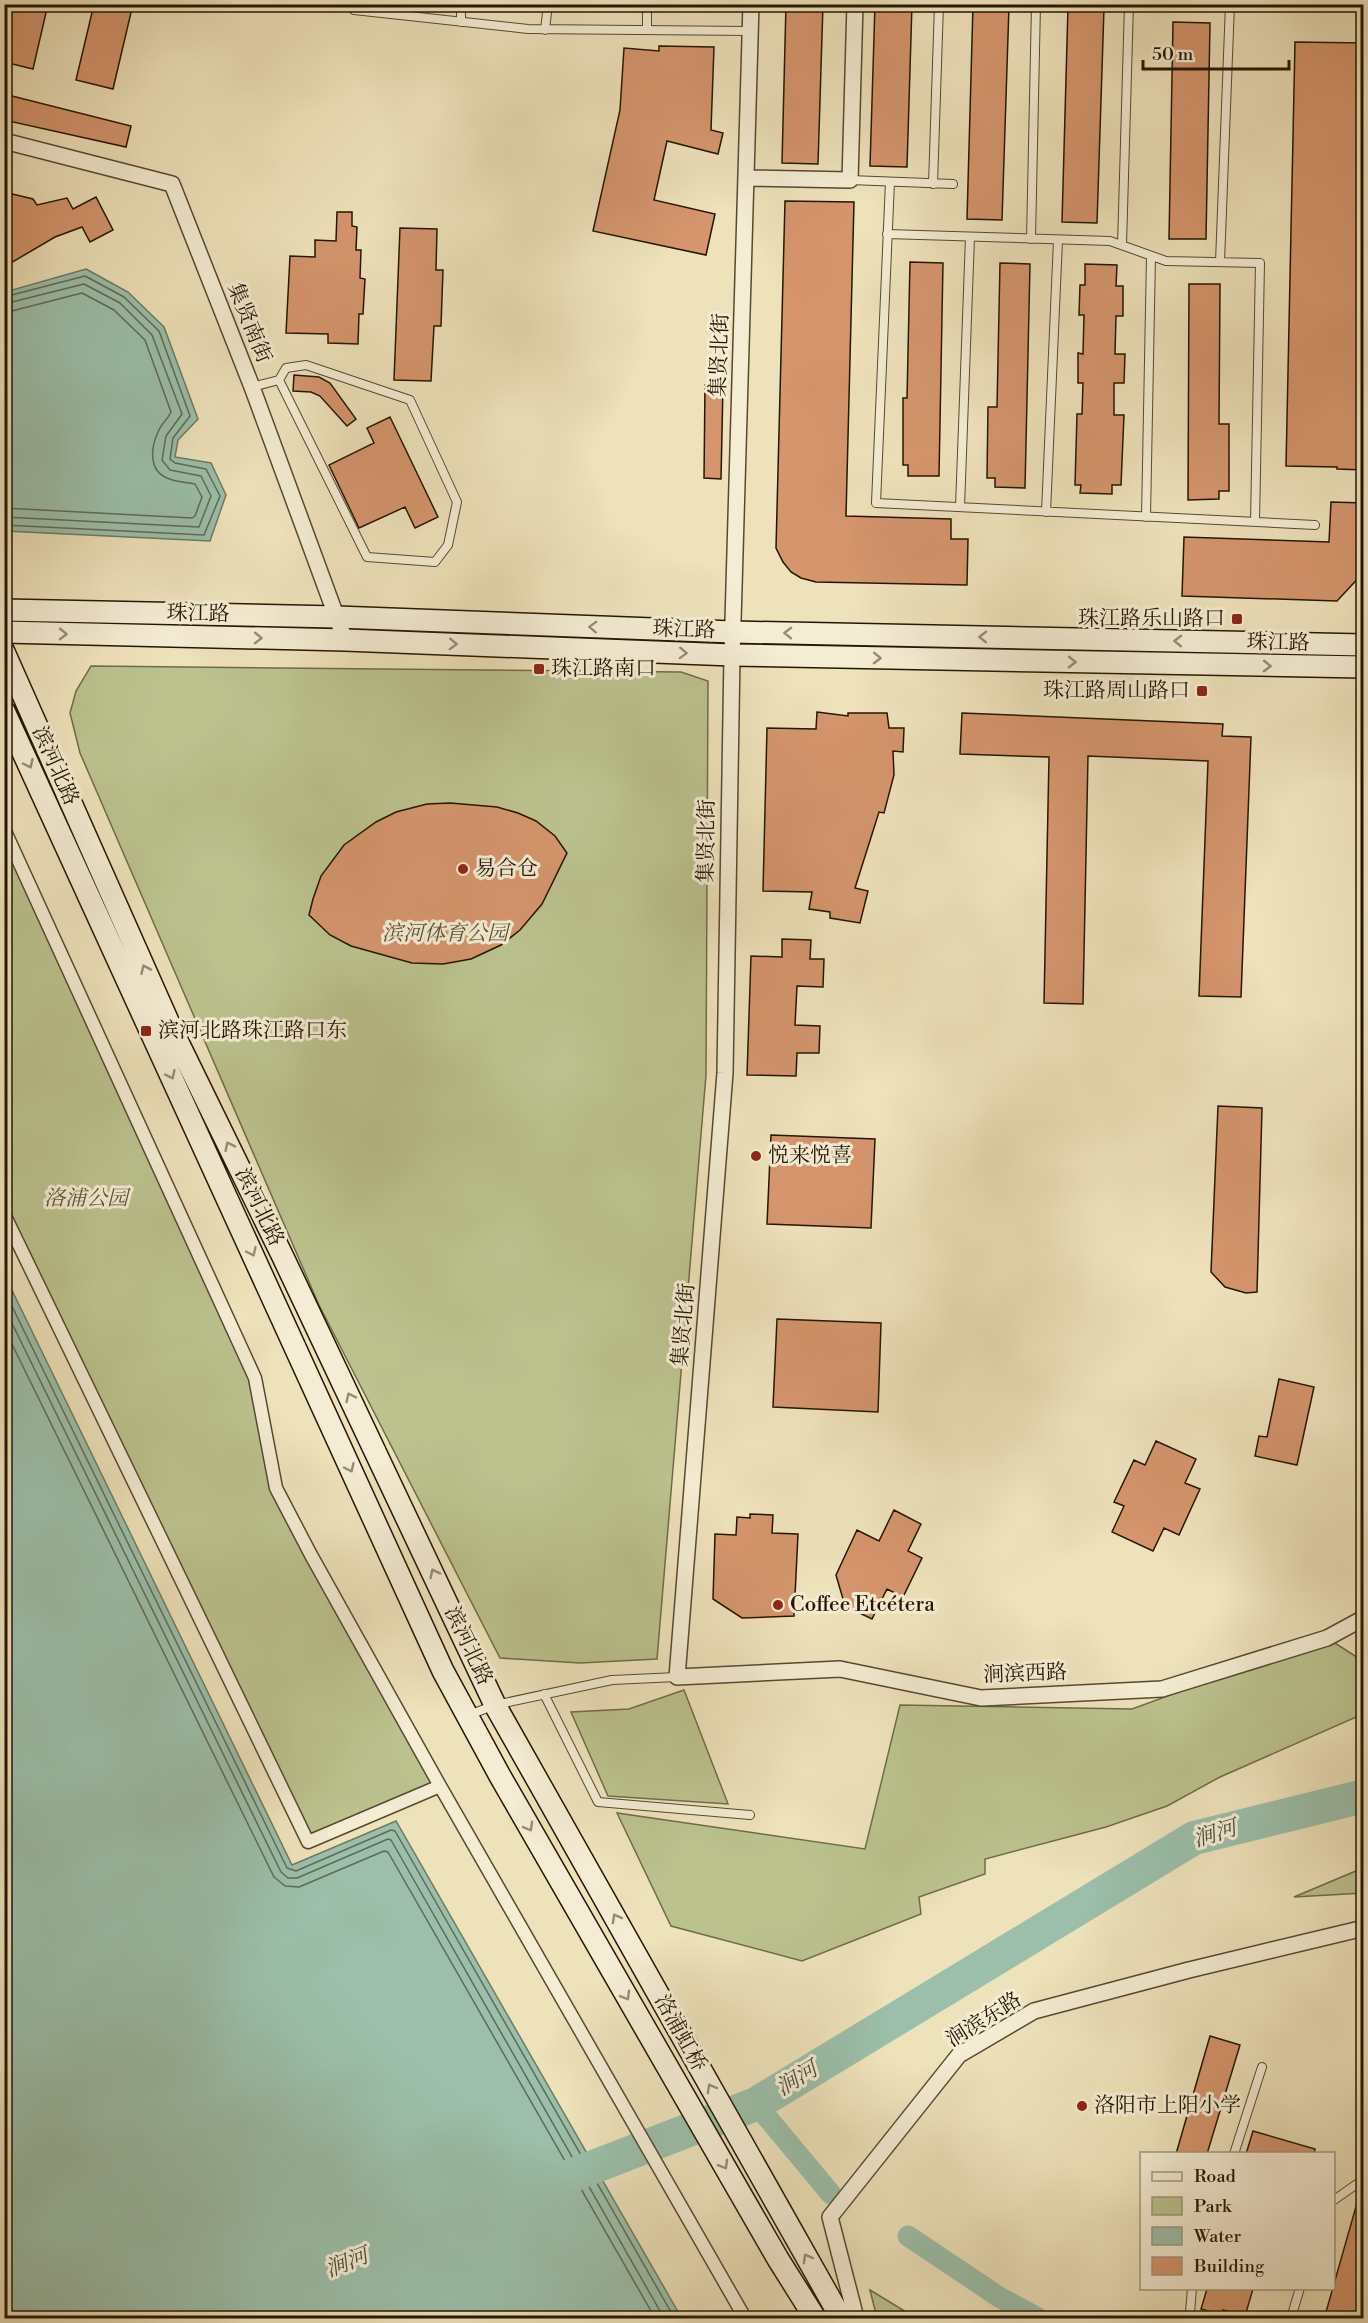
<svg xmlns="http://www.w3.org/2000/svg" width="1368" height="2323" font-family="'Libre Bodoni','Noto Serif SC',serif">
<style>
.green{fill:#bbc28e;stroke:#706c48;stroke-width:1.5}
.water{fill:#9bbfaa;stroke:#6c7b66;stroke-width:1.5}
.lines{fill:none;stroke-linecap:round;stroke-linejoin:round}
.shore{stroke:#606a56;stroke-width:1.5}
.canal{stroke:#9bbfaa;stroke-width:21}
.river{stroke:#9bbfaa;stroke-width:34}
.building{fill:#d5956d;stroke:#251601;stroke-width:1.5}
.service-casing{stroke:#574930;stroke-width:10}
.pedestrian-casing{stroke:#574930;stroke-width:15}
.minor-casing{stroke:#574930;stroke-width:18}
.secondary-casing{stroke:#251601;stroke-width:24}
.service{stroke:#f4ecd3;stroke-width:8}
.pedestrian{stroke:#f4ecd3;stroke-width:12}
.minor{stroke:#f4ecd3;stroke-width:15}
.secondary{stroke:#f4ecd3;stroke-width:21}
.oneway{stroke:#978c74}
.poi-dot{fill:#8f2418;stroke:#f4ecd3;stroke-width:2}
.labels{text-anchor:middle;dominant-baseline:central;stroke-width:6;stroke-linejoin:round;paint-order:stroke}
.street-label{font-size:21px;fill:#251601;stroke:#f4ecd3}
.poi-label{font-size:21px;fill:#251601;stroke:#f4ecd3;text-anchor:start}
.park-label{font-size:21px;font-style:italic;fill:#5a5232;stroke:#f4ecd3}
.water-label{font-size:22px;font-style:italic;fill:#4e513c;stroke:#f4ecd3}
</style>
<rect width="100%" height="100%" fill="#eee2bb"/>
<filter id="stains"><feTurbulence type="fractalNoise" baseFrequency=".00333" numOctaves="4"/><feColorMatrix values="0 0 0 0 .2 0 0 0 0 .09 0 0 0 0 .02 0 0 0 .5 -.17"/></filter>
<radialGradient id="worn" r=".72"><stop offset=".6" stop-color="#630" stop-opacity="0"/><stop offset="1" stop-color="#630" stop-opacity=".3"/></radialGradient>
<path class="green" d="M 91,666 L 681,672 L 708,681 L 706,1075 L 657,1659 L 580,1663 L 500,1658 L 319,1305 L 80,753 L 70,713 L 76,691 Z
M 4,829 L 255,1378 L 276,1488 L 440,1786 L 308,1842 L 5,1214 Z
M 1327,1638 L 1363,1661 L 1363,1714 L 1220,1777 L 1167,1806 L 1106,1827 L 985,1859 L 985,1874 L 919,1897 L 921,1914 L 802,1961 L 671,1926 L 617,1813 L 865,1849 L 900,1705 L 1132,1709 Z
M 684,1690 L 728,1804 L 608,1796 L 571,1712 L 629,1709 Z
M 1363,1868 L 1363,1893 L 1294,1897 Z
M 870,2290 L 916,2318 L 877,2318 Z"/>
<path class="water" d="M 86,269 L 128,292 L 164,327 L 198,419 L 178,440 L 175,457 L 211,463 L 226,495 L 210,541 L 5,531 L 5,292 Z
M 5,1276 L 292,1865 L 396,1821 L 677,2310 L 678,2318 L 5,2318 Z"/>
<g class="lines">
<path class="shore" d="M 4,297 L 85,276 L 124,297 L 159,331 L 190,416 L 173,438 L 170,459 L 175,463 L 206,469 L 220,496 L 204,535 L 4,525
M 4,304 L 84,284 L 120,303 L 152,335 L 182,414 L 166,436 L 162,460 L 170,470 L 201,476 L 211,496 L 199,527 L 4,517
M 4,313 L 82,293 L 114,310 L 145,340 L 171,412 C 168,419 161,424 158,432 C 151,447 148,470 167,478 C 175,482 186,482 195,484 L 202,497 L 195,516 L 192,518 L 4,508
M 4,1290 L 287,1868 L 296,1871 L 391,1830 L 395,1831 L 671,2312 L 672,2318
M 4,1307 L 281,1872 L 288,1878 L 297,1878 L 388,1839 L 391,1840 L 664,2318
M 4,1328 L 274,1877 L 285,1886 L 299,1887 L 384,1851 L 388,1852 L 655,2318"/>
<path class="canal" d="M 756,2104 L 831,2194
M 908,2236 L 999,2297 L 1038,2318"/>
<path class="river" d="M 552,2183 L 756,2104 L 1194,1838 L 1364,1796"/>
</g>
<path class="building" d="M 4,4 L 48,4 L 33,69 L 4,62 Z
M 94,4 L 133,4 L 113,89 L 76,80 Z
M 786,4 L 823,4 L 818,164 L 782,163 Z
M 875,4 L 912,4 L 907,167 L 870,166 Z
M 973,5 L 1009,6 L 1002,220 L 967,219 Z
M 1068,7 L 1104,8 L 1097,223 L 1062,222 Z
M 1173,22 L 1210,23 L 1206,239 L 1169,239 Z
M 1295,42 L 1364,43 L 1364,470 L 1337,469 L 1337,467 L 1286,466 Z
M 659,46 L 714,47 L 711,130 L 723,133 L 718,154 L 667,141 L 654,200 L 715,214 L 706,255 L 593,231 L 620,110 L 624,48 L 659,51 Z
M 4,94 L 131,126 L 126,147 L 4,120 Z
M 4,192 L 33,199 L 37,205 L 67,198 L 73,209 L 96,197 L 113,230 L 90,242 L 82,227 L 55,237 L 4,267 Z
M 785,201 L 854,202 L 846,516 L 951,519 L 951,539 L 968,539 L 967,585 L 816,582 L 801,578 L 791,572 L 783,562 L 776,548 Z
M 337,212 L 352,212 L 352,226 L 357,227 L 356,250 L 361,250 L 360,278 L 365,279 L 363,314 L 359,314 L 358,344 L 328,343 L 328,334 L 286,333 L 290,256 L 315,257 L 315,240 L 336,241 Z
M 400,228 L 437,229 L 436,270 L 443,270 L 441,326 L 434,326 L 431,381 L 394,380 Z
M 910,262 L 943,263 L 939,476 L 908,476 L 908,465 L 903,465 L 903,398 L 907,398 Z
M 1000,263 L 1030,264 L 1025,488 L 995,487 L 995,478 L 987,478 L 988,407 L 997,407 Z
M 1085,264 L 1117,265 L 1116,286 L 1123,286 L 1123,316 L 1116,316 L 1115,354 L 1125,354 L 1124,383 L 1114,383 L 1114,415 L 1124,415 L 1121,485 L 1112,485 L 1112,494 L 1080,493 L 1081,485 L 1075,485 L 1077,414 L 1082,414 L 1083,383 L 1078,383 L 1078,353 L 1083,354 L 1084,315 L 1079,315 L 1080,285 L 1085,285 Z
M 1189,284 L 1220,284 L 1219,424 L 1229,424 L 1229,491 L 1219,491 L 1219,499 L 1188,500 Z
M 294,375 L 319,377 L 330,383 L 356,419 L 347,426 L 320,396 L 311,392 L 293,391 Z
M 705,385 L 723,385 L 721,479 L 704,478 Z
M 390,417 L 438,517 L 415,528 L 405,507 L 359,528 L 329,465 L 374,443 L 367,428 Z
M 1331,502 L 1364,503 L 1364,572 L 1337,601 L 1182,596 L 1184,537 L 1329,542 Z
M 817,712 L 848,716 L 848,713 L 887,713 L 889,728 L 904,728 L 903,752 L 893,751 L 894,775 L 884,813 L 879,812 L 855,888 L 868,891 L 860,923 L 830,918 L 830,912 L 809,909 L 812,892 L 763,891 L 767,728 L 816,729 Z
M 962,713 L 1223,724 L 1222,736 L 1251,737 L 1241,997 L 1199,996 L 1208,761 L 1088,756 L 1083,1004 L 1044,1003 L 1049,757 L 960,754 Z
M 450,803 L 497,807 L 518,813 L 536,821 L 555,836 L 567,853 L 542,904 L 520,930 L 501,945 L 471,959 L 443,964 L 412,963 L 351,946 L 330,935 L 309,915 L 313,899 L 321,876 L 344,845 L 376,822 L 396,812 L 427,804 Z
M 782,939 L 811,940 L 810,959 L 824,959 L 823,987 L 797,986 L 795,1025 L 820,1026 L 819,1053 L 797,1053 L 796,1076 L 747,1075 L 751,956 L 782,957 Z
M 1218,1106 L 1262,1108 L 1257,1292 L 1246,1293 L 1225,1287 L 1211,1272 Z
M 771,1135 L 875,1139 L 871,1228 L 767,1224 Z
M 777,1319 L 881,1323 L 878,1412 L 773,1407 Z
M 1279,1379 L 1314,1387 L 1297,1465 L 1255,1456 L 1259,1436 L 1267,1437 Z
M 1156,1441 L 1196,1459 L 1185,1483 L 1200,1489 L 1179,1535 L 1164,1528 L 1153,1551 L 1112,1532 L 1124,1506 L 1114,1502 L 1134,1460 L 1145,1465 Z
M 894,1510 L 921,1524 L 908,1551 L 922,1558 L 903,1597 L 887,1589 L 872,1619 L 845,1606 L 836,1575 L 857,1530 L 879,1541 Z
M 750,1514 L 773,1515 L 772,1533 L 798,1534 L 794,1616 L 742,1618 L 713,1599 L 715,1534 L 736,1535 L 737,1517 L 750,1518 Z
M 1210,2036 L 1240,2045 L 1207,2154 L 1176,2154 Z
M 1253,2131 L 1315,2149 L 1314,2154 L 1246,2154 Z
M 1359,2196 L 1364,2197 L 1364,2319 L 1324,2319 Z
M 1207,2289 L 1253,2289 L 1245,2316 L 1223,2310 L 1222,2315 L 1201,2309 Z"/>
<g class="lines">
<g class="service-casing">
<path id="service" d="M 347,4 L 354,10 L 528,29 L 750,31
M 461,22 L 461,4
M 545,30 L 548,4
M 647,30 L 647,4
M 850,180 L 953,184
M 890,182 L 876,503 L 1315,525
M 933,184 L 939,4
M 887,234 L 1110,241 L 1166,261 L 1260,263 L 1255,522
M 1031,239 L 1036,4
M 1122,245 L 1129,4
M 1220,262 L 1230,4
M 252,387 L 279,380 L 367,557 L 435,562 L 448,545 L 457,502 L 410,400 L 306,365 L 286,368 L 279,380
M 960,507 L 970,237
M 1046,512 L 1058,240
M 1146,517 L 1151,256
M 544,1694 L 598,1802 L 750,1815
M 469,1715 L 495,1705 L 612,1680 L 677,1677
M 1234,2154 L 1262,2067
M 1334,2200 L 1364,2179
M 1191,2318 L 1190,2312 L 1192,2288
M 1291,2318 L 1300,2288"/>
</g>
<g class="pedestrian-casing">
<path id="pedestrian" d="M 4,829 L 255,1378 L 276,1488 L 311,1555 L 440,1786 L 308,1842 L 4,1214
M 440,1786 L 745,2318"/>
</g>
<g class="minor-casing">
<path id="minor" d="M 751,4 L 732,655 L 725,1073 L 677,1677 L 840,1669 L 981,1698 L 1162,1689 L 1327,1638 L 1364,1618
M 4,141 L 172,184 L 252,387 L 345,640
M 746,178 L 850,180 L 855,4
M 856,2318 L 830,2217 L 959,2055 L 1034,2011 L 1189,1970 L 1364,1928"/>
</g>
<g class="secondary-casing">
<path id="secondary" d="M 4,610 L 337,617 L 733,632 L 1364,645
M 4,632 L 345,640 L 732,655 L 1364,667
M 4,652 L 171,1028 L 283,1257 L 495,1705 L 841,2318
M 4,711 L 443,1671 L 500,1776 L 778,2259 L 815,2318"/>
</g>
<use href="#service" class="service"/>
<use href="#pedestrian" class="pedestrian"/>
<use href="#minor" class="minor"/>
<use href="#secondary" class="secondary"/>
</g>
<defs><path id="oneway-chevron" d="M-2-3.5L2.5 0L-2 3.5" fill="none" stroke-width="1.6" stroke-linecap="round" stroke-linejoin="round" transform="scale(1.5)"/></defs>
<g class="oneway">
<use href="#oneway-chevron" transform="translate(593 627) rotate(-178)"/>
<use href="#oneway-chevron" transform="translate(788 633) rotate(-179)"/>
<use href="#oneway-chevron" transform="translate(63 634) rotate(1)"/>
<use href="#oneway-chevron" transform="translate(983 637) rotate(-179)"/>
<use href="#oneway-chevron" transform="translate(258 638) rotate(1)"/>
<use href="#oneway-chevron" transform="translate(1178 641) rotate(-179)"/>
<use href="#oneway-chevron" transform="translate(453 644) rotate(2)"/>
<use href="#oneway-chevron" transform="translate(683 653) rotate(2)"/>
<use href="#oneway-chevron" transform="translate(877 658) rotate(1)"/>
<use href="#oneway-chevron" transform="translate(1072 662) rotate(1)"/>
<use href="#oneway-chevron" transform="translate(1267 666) rotate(1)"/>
<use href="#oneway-chevron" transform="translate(29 764) rotate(65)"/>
<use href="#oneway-chevron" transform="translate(145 969) rotate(-114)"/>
<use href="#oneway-chevron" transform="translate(171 1075) rotate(65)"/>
<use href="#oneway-chevron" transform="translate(229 1146) rotate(-116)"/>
<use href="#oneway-chevron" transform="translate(252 1252) rotate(65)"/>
<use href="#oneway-chevron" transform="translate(350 1397) rotate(-116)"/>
<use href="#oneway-chevron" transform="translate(350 1468) rotate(65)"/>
<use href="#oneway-chevron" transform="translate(434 1573) rotate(-116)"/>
<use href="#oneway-chevron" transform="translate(529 1827) rotate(60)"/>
<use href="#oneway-chevron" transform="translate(616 1918) rotate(-119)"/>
<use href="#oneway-chevron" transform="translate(626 1996) rotate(60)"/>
<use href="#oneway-chevron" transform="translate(711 2088) rotate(-119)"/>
<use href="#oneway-chevron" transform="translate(724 2165) rotate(60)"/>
<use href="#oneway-chevron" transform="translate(807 2258) rotate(-119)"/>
</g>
<g class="poi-dot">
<rect x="1231" y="613" width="12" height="12" rx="3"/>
<rect x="533" y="663" width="12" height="12" rx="3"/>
<rect x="1196" y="685" width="12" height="12" rx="3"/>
<circle cx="463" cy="869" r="6"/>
<rect x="140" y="1025" width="12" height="12" rx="3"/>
<circle cx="756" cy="1156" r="6"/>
<circle cx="778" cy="1605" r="6"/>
<circle cx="1082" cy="2106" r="6"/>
</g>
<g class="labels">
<g class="street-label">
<text transform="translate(249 323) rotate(68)">集贤南街</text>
<text transform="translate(720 355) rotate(-88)">集贤北街</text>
<text transform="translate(198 614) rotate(1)">珠江路</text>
<text transform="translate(684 630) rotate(2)">珠江路</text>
<text transform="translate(1278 643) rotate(1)">珠江路</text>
<text transform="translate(55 766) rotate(66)">滨河北路</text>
<text transform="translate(707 841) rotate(-89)">集贤北街</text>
<text transform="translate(259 1207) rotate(64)">滨河北路</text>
<text transform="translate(684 1325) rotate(-85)">集贤北街</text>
<text transform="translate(468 1646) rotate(65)">滨河北路</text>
<text transform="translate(1025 1674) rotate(-2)">涧滨西路</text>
<text transform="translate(984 2020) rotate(-32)">涧滨东路</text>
<text transform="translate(680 2033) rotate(61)">洛浦虹桥</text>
</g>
<g class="poi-label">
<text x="1225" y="619" text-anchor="end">珠江路乐山路口</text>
<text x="551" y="669">珠江路南口</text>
<text x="1190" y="691" text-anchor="end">珠江路周山路口</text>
<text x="475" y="869">易合仓</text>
<text x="158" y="1031">滨河北路珠江路口东</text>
<text x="768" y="1156">悦来悦喜</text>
<text x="790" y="1605">Coffee Etcétera</text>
<text x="1094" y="2106">洛阳市上阳小学</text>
</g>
<g class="park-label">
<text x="445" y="934">滨河体育公园</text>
<text x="86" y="1199">洛浦公园</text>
</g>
<g class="water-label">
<text transform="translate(1215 1834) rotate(-17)">涧河</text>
<text transform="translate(797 2079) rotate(-31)">涧河</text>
<text transform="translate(347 2263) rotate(-21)">涧河</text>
</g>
</g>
<rect width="1368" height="2323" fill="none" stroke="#eee2bb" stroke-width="24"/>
<rect x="6" y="6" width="1356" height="2311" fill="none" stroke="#251601" stroke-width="3"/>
<rect x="12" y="12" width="1344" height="2299" fill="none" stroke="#251601" stroke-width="1.5"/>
<rect x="1140" y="2152" width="195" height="138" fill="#f4ecd3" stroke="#a1967f" stroke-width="1.5"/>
<rect x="1152" y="2172" width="30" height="9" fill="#f4ecd3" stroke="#a1967f" stroke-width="1.5"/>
<text x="1194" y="2182" font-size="18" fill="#251601">Road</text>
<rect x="1152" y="2197" width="30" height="18" fill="#bbc28e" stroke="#a1967f" stroke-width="1.5"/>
<text x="1194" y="2212" font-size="18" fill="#251601">Park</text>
<rect x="1152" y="2227" width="30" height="18" fill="#9bbfaa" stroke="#a1967f" stroke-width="1.5"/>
<text x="1194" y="2242" font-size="18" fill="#251601">Water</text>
<rect x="1152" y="2257" width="30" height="18" fill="#d5956d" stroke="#a1967f" stroke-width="1.5"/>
<text x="1194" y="2272" font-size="18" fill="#251601">Building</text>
<path d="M1143 60v9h146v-9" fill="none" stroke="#251601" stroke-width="3"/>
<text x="1152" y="60" font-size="18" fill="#251601" stroke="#f4ecd3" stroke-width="4.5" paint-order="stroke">50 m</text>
<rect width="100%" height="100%" filter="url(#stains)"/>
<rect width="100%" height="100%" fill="url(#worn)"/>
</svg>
